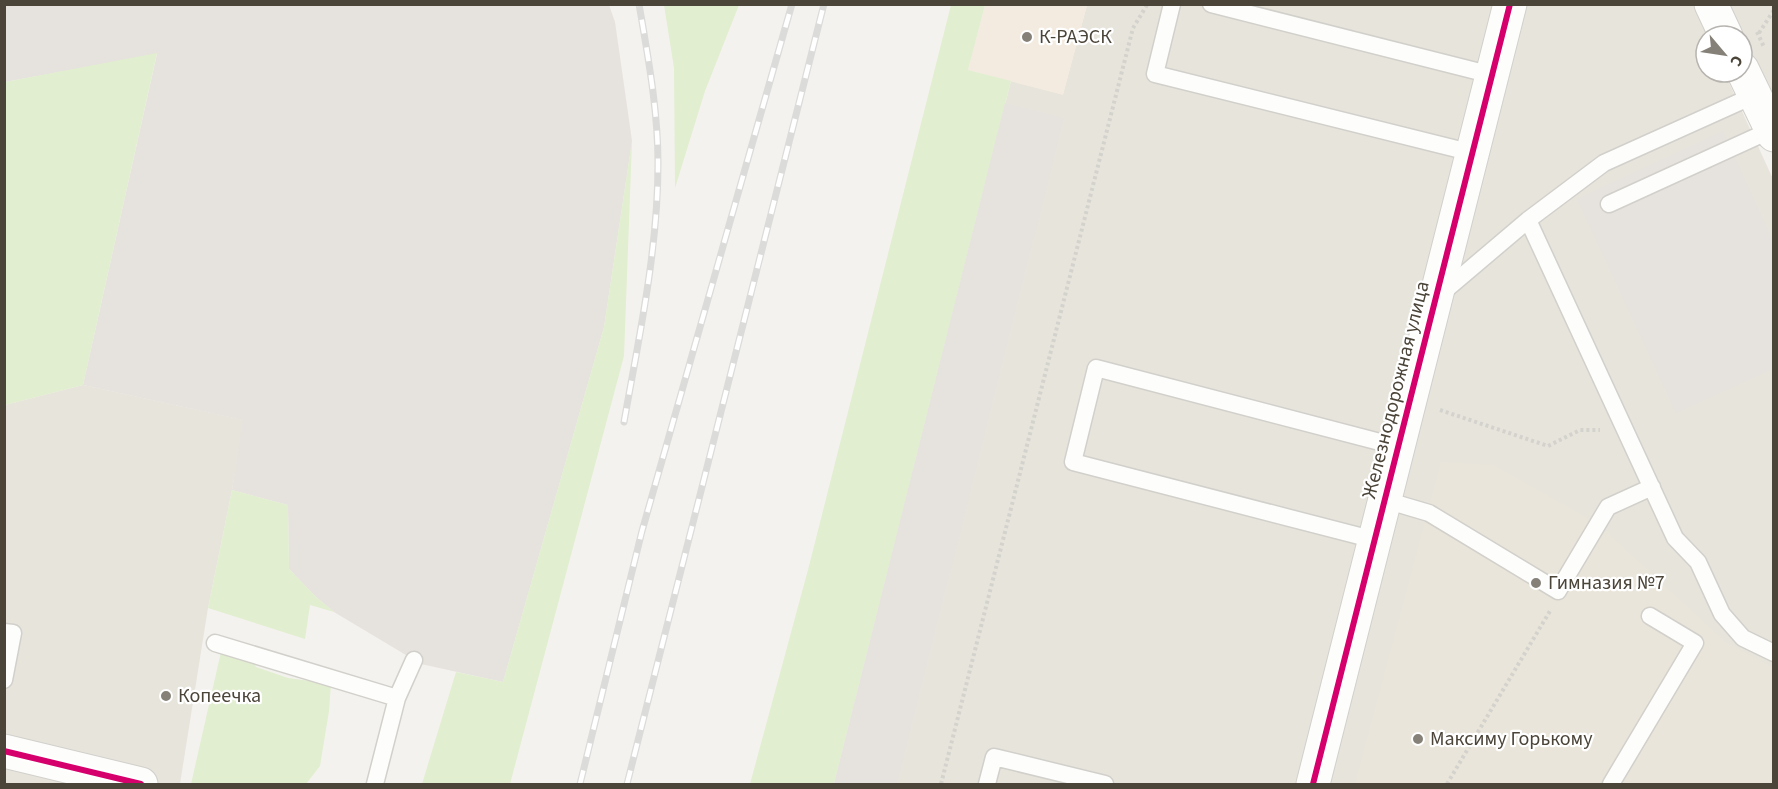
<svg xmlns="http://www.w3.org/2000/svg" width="1778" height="789" font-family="'Source Sans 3',sans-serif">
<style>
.residential{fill:#e7e4dc}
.commercial{fill:#f3ebdf}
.industrial{fill:#e6e2de}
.education{fill:#eae5da}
.green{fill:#e1eecf}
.parking{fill:#e6e3df}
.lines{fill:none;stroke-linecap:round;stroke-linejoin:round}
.lane-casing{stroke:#d2d0cb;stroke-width:19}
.street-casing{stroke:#d2d0cb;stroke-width:35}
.path{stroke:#d3d2cc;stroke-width:4;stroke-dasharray:3 3;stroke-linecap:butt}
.lane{stroke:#fdfdfc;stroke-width:16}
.street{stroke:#fdfdfc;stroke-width:33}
.rail-casing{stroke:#dbdbda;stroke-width:7}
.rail{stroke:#fff;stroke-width:4.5;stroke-dasharray:14;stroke-linecap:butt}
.cycleway-casing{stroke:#fff;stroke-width:10}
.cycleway{stroke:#d6006c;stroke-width:6}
.poi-dot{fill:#868178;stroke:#fff;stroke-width:2}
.labels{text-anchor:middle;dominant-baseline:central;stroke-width:4.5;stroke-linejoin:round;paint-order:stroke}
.poi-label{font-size:20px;fill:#4b4439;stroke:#fff;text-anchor:start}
.street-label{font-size:20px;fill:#4b4439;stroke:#fff}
</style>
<rect width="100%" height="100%" fill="#f4f2ee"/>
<path class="residential" d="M 1087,5 L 1693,5 L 1708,36 L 1706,36 L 1706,72 L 1724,72 L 1773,179 L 1773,784 L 834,784 L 1011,81 L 1063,94 Z
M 1727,5 L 1773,5 L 1773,106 L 1742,38 Z
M 83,385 L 244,420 L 232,490 L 208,608 L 180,784 L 5,784 L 5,405 Z"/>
<path class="commercial" d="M 985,5 L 1087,5 L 1063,95 L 968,70 Z"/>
<path class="industrial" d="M 5,5 L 609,5 L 615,22 L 632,141 L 604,327 L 503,682 L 421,664 L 334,612 L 316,597 L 289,569 L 288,505 L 232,490 L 243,420 L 83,385 L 157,54 L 5,82 Z
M 1723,131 L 1773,241 L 1773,369 L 1676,413 L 1577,199 Z"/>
<path class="education" d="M 1441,462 L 1493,465 L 1598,524 L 1725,642 L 1773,668 L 1773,784 L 1355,784 Z"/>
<path class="green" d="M 664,5 L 739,5 L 705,91 L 675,188 L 674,68 Z
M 951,5 L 985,5 L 968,70 L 1011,81 L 834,784 L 750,784 L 809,566 Z
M 157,53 L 83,385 L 5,405 L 5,82 Z
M 632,141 L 624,356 L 510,784 L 422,784 L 456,672 L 503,682 L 604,327 Z
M 232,490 L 288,505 L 289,569 L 316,597 L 334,612 L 310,605 L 305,639 L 208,608 Z
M 223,643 L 246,650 L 256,667 L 288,678 L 331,684 L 329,711 L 320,766 L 306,784 L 191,784 Z"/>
<path class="parking" d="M 1005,103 L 1064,118 L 897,784 L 834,784 Z"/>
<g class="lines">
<g class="lane-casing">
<path id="lane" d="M 1172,4 L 1155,74 L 1473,153
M 1211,4 L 1492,75
M 1609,204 L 1771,130
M 1528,220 L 1675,538 L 1698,562 L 1722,614 L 1743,638 L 1774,653
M 1442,293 L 1528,220 L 1604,163 L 1755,95
M 1385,500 L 1429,513 L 1558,591 L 1608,507 L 1652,487
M 1375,540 L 1073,462 L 1096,368 L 1399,447
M 4,632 L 13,633 L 4,680
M 215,643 L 397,698 L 375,784
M 397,698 L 414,660
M 987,784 L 994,757 L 1105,784
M 1611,784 L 1695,643 L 1650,616"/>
</g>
<g class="street-casing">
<path id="street" d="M 1711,4 L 1726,36
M 1742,69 L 1774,135
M 4,751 L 141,784
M 1313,784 L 1510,4"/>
</g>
<path class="path" d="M 1757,32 L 1764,47
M 1759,33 L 1774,10
M 1440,410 L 1548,446 L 1580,430 L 1600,430
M 941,784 L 1133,28 L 1147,5
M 1447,784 L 1550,611"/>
<use href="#lane" class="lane"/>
<use href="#street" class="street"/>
<g class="rail-casing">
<path id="rail" d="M 624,422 C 639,337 658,250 658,163 C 658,110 648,57 639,4
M 580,784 L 642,531 L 792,4
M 627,784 L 824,4"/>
</g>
<use href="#rail" class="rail"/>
<g class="cycleway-casing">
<path id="cycleway" d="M 4,751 L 141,784
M 1313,784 L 1510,4"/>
</g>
<use href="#cycleway" class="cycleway"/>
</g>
<g class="poi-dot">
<circle cx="1027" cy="37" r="6"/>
<circle cx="1536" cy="583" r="6"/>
<circle cx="166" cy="696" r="6"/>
<circle cx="1418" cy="739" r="6"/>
</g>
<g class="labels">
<g class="poi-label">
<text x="1039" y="37">К-РАЭСК</text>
<text x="1548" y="583">Гимназия №7</text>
<text x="178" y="696">Копеечка</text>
<text x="1430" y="739">Максиму Горькому</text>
</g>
<g class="street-label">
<text transform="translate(1396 390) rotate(-76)">Железнодорожная улица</text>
</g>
</g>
<rect width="1778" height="789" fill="none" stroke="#4b4439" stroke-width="12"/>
<g transform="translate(1724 54) rotate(119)"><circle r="28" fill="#ffffff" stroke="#b7b4b0" stroke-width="1.5"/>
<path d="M0-4.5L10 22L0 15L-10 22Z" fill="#868178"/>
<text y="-9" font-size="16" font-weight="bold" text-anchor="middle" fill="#4b4439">С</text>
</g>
</svg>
